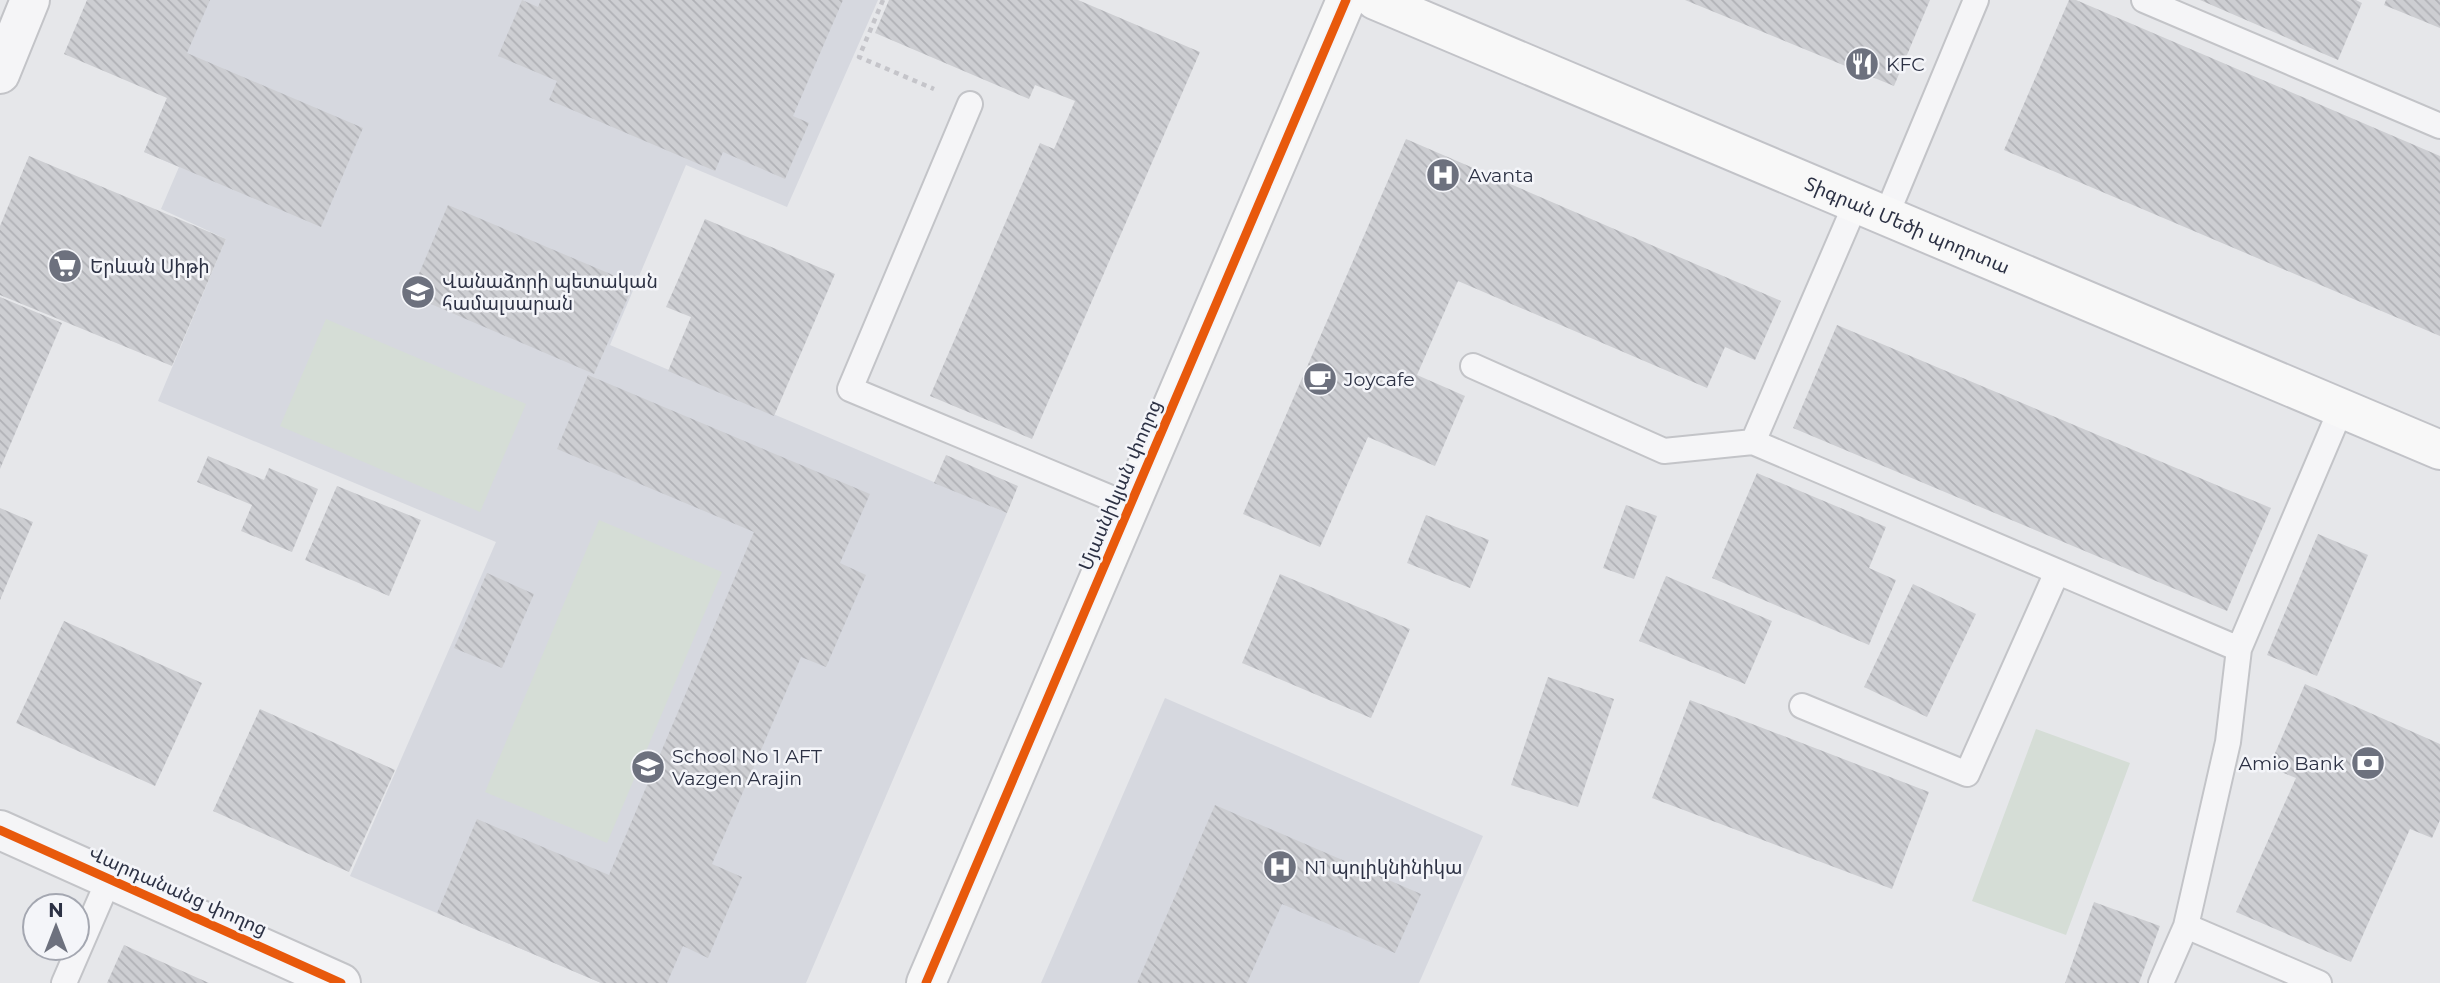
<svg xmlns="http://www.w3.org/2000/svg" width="2440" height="983" font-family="Montserrat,'Noto Sans Armenian',sans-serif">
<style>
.built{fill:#d6d8df}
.pitch{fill:#d5ddd6}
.building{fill:url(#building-back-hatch)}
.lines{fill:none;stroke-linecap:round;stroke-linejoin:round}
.lane-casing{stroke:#c3c4c8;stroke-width:28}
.street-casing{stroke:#c3c4c8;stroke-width:42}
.secondary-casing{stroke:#c3c4c8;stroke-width:42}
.primary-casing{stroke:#c2c3c8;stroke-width:42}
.path{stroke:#c5c5ca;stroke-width:4.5;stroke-dasharray:5 5;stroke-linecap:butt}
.lane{stroke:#f5f5f7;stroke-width:24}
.street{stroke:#f5f5f7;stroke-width:38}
.secondary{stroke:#f8f8f8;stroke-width:38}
.primary{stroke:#f8f8f8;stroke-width:38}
.cycleway-casing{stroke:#f4f5f9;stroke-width:13}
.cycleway{stroke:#e8590c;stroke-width:9}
.labels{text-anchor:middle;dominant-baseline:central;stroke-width:5;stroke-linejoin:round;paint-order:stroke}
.poi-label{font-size:19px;fill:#2c3144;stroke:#f4f5f9;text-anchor:start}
.street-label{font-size:19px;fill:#2c3144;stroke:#f4f5f9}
</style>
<defs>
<pattern id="building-back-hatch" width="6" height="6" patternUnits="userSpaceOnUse" patternTransform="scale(1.75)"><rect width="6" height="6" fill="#cdced2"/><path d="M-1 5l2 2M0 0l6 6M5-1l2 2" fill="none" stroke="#b0b1b6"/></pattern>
</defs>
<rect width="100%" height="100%" fill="#e6e7ea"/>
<path class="built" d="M 87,0 L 878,0 L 787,207 L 686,165 L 610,345 L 1007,513 L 806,983 L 601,983 L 350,876 L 496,542 L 158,401 L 226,239 L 161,209 L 179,167 L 144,152 L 167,98 Z
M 1165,698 L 1483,836 L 1419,983 L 1041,983 Z"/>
<path class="pitch" d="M 326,319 L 526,404 L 480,512 L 280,426 Z
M 599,520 L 722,572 L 607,843 L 485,792 Z
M 2036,729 L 2130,763 L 2066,935 L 1972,901 Z"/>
<path class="building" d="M 87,0 L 210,0 L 187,53 L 363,128 L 321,227 L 144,152 L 167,98 L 64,54 Z
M 522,0 L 538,7 L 541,0 L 843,0 L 793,116 L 809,123 L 785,179 L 723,152 L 715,171 L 549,100 L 557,81 L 498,56 Z
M 889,0 L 1078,0 L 1200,52 L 1032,439 L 930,396 L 1040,143 L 1054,149 L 1075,101 L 1035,85 L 1029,99 L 875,33 Z
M 1685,0 L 1930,0 L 1894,86 Z
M 2069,0 L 2076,0 L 2440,156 L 2440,336 L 2004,150 Z
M 2200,0 L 2356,0 L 2362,3 L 2338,60 Z
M 2386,0 L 2440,0 L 2440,28 L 2384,5 Z
M 1406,139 L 1781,301 L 1755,360 L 1725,347 L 1707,388 L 1458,281 L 1417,375 L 1465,396 L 1435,466 L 1368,437 L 1320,547 L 1243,514 Z
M 29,156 L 226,239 L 172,366 L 0,295 L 0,226 Z
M 448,205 L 634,284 L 594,374 L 410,295 Z
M 705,219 L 835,274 L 774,416 L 668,371 L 691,317 L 666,307 Z
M 0,297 L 62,323 L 0,469 Z
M 1837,325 L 2271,508 L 2227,611 L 1793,428 Z
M 588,375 L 870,494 L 840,563 L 866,575 L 826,667 L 801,657 L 712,864 L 742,877 L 708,958 L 683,946 L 667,983 L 601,983 L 437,913 L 477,819 L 609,875 L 754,532 L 557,449 Z
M 946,455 L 1018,486 L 1007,513 L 934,483 Z
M 208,456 L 264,480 L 269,468 L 318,489 L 292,552 L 241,531 L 252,505 L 197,482 Z
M 1757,473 L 1886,527 L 1869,568 L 1896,580 L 1869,645 L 1712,578 Z
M 337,486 L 421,520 L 389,596 L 305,560 Z
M 1626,505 L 1657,516 L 1634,579 L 1603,568 Z
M 0,508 L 33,522 L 0,600 Z
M 1426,515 L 1489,540 L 1470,588 L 1407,563 Z
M 2318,534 L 2368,555 L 2317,676 L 2267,655 Z
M 487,573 L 534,594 L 502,668 L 454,648 Z
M 1280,574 L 1410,629 L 1371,718 L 1242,663 Z
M 1666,576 L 1772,621 L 1745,684 L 1639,641 Z
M 1913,584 L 1976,614 L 1927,717 L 1864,687 Z
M 64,621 L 202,683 L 155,786 L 16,723 Z
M 1548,677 L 1614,699 L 1578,807 L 1511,785 Z
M 2305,684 L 2440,744 L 2440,820 L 2432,838 L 2410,829 L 2351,962 L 2236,912 L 2296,778 L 2269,767 Z
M 1690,700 L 1929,792 L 1892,889 L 1652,798 Z
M 260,709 L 395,770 L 349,872 L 213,811 Z
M 1215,805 L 1421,894 L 1395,953 L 1282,904 L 1247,983 L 1137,983 Z
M 2094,902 L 2160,926 L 2139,983 L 2065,983 Z
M 124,945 L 209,983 L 107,983 Z"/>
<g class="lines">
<g class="lane-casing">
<path id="lane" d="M 2144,0 L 2440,126
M 970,104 L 850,389 L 1130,506
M 1856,203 L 1753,442 L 2239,649
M 1886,216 L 1976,0
M 1473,366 L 1664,451 L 1753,442
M 1802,706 L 1967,774 L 2057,572
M 64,983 L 109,879
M 2161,983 L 2186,926
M 2319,983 L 2186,926 L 2228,742 L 2239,649 L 2341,409"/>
</g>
<g class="street-casing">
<path id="street" d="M 0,74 L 30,0
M 0,830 L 341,983"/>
</g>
<g class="secondary-casing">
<path id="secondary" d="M 926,983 L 1346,0"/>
</g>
<g class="primary-casing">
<g id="primary">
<path id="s1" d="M 1375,0 L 2440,450"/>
</g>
</g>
<path class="path" d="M 883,0 L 859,57 L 934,89"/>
<use href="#lane" class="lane"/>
<use href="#street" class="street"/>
<use href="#secondary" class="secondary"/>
<use href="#primary" class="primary"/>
<g class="cycleway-casing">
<path id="cycleway" d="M 0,830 L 341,983
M 926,983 L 1346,0"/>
</g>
<use href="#cycleway" class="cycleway"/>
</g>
<defs>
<g id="restaurant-disc" transform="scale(1.75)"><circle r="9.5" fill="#6d717e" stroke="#f4f5f9"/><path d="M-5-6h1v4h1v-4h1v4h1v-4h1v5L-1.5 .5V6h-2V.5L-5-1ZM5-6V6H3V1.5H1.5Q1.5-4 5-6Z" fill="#fff"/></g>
<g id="hospital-disc" transform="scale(1.75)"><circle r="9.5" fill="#6d717e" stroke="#f4f5f9"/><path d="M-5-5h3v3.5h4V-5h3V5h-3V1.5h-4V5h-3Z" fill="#fff"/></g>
<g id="supermarket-disc" transform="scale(1.75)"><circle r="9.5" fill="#6d717e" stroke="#f4f5f9"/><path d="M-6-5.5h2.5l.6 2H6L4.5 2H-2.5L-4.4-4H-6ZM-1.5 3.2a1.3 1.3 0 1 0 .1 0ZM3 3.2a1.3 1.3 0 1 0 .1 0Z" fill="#fff"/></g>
<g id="university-disc" transform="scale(1.75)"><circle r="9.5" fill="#6d717e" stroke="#f4f5f9"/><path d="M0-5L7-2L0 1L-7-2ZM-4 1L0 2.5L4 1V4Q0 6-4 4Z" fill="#fff"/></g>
<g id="cafe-disc" transform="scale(1.75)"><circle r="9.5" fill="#6d717e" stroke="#f4f5f9"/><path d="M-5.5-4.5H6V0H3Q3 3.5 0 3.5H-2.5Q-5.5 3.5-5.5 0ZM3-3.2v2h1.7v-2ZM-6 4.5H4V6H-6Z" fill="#fff"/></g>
<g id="bank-disc" transform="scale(1.75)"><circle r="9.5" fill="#6d717e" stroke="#f4f5f9"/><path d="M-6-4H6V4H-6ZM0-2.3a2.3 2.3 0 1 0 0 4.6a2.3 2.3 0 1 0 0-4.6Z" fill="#fff"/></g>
<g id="school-disc" transform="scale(1.75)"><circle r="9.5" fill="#6d717e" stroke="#f4f5f9"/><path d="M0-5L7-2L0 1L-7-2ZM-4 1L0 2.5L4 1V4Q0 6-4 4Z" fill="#fff"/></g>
</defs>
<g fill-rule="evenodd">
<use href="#restaurant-disc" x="1862" y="64"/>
<use href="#hospital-disc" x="1443" y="175"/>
<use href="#supermarket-disc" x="65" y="266"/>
<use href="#university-disc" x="418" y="292"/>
<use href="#cafe-disc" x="1320" y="379"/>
<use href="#bank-disc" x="2368" y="763"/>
<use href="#school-disc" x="648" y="767"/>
<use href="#hospital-disc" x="1280" y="867"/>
</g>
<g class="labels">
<g class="poi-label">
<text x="1886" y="64">KFC</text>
<text x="1468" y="175">Avanta</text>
<text x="90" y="266">Երևան Սիթի</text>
<text x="442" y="281">Վանաձորի պետական<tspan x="442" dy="22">համալսարան</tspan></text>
<text x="1344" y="379">Joycafe</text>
<text x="672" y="756">School No 1 AFT<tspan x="672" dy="22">Vazgen Arajin</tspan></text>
<text x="2344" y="763" text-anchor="end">Amio Bank</text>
<text x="1304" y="867">N1 պոլիկնինիկա</text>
</g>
<g class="street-label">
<text stroke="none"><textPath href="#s1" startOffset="578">Տիգրան Մեծի պողոտա</textPath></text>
<text transform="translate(1120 485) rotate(-67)">Մյասնիկյան փողոց</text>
<text transform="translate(178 891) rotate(24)">Վարդանանց փողոց</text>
</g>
</g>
<g transform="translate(56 927)"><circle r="33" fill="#f4f5f9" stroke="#a4a7b1" stroke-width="2"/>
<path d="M0-5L12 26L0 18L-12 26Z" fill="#6d717e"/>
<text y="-10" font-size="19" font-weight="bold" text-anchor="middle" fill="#2c3144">N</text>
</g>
</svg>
